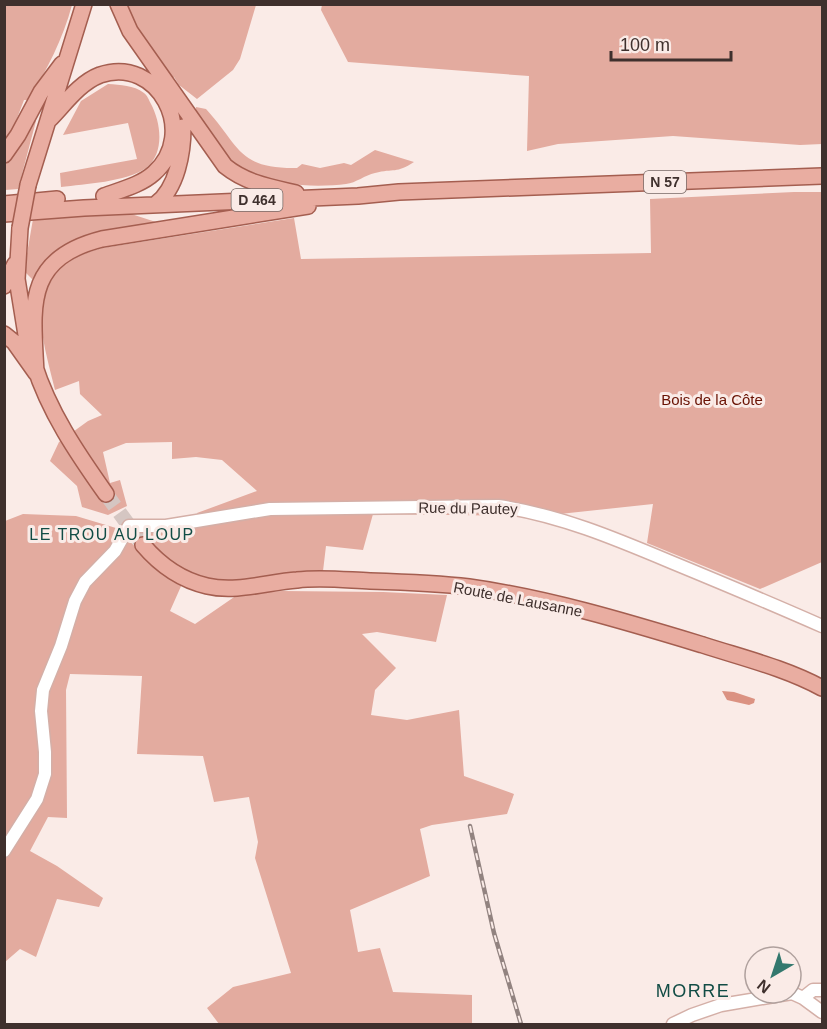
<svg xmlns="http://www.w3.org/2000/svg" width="827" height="1029" font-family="Arial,sans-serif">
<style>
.green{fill:#e3ab9f}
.water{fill:#db9282}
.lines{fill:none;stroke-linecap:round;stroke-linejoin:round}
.major-tunnel{stroke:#d5c6c2;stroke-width:15;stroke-dasharray:15 8;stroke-linecap:butt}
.minor-casing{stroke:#d4afa7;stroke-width:15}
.major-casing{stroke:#a45e50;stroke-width:18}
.minor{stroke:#fff;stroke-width:12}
.major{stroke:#e9ada1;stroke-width:15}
.rail-casing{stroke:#928380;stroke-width:4.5}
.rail{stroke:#faebe7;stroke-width:2;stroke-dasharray:7;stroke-linecap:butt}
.major-bridge-casing{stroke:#a45e50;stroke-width:18;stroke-linecap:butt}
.major-bridge{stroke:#e9ada1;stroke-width:15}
.labels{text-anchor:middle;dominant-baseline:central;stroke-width:6;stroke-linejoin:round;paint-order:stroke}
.shield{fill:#faebe7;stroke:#776865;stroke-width:1.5}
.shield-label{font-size:14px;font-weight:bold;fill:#3f302d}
.park-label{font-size:15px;fill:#691203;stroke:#faebe7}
.street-label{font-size:15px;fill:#3f302d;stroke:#faebe7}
.neighbourhood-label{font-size:16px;letter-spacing:1.5px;fill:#114c45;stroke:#faebe7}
.quarter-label{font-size:18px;letter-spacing:1.5px;fill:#114c45;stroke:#faebe7}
</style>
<rect width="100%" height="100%" fill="#faebe7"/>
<path class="green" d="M 5,5 L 72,5 C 63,39 47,69 29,100 L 24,100 L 11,134 L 5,143 Z
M 123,5 L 256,5 L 240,59 L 233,70 L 197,99 L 179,85 L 174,77 L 170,80 L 131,23 Z
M 322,5 L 822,5 L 822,144 L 800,145 L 673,136 L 558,144 L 527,151 L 529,76 L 348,62 L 321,10 Z
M 108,84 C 121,85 133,85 144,93 C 147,95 149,100 151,104 C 161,123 165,153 146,168 C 126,182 85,184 61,187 L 60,173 L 137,159 L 128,123 L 63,135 L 81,101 Z
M 196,107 L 206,109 C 240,146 237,169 297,168 L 302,164 L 320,168 L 344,163 L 351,165 L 375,150 L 414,162 C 396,174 394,168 375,173 C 365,175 356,183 346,184 C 317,188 262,186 239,167 C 221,154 208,132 195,114 Z
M 33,120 L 36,121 L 18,189 L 5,190 L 4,162 L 13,153 Z
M 794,192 L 822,192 L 822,562 L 760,589 L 647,543 L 653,504 L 541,516 L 373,514 L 363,550 L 326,546 L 323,571 C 294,574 210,589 186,575 C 167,564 154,548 141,530 L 202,525 L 197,513 L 257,491 L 222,460 L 196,457 L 172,459 L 172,442 L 126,443 L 103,452 L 110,483 L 120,480 L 127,506 L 108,515 L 82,507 L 77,486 L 50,461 L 59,442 L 88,421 L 102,415 L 80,394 L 79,381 L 55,390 C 39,325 20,270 102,248 L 294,218 L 301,259 L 651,253 L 650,199 Z
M 122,211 L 159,223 L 119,229 L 36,278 L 32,279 L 24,271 L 33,219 Z
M 23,514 L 76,516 L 116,528 L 155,566 L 182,584 L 170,611 L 195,624 L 240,593 L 282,591 L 383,592 L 447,595 L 436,642 L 377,632 L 362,634 L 396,668 L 375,690 L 371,715 L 407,720 L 459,710 L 464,776 L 514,794 L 507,814 L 432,825 L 420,829 L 430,876 L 350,910 L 358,952 L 380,948 L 393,992 L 472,995 L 472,1024 L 219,1024 L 207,1008 L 233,987 L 291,973 L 255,858 L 258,842 L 249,797 L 214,802 L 203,756 L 137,754 L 142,676 L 70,674 L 66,690 L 67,818 L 48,817 L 30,851 L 57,866 L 103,898 L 99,907 L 57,899 L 36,957 L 20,949 L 5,962 L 5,521 Z"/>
<path class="water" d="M 722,691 L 734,692 L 755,699 L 754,703 L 749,705 L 727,700 Z"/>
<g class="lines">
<path class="major-tunnel" d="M 106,494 L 143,545"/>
<g class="minor-casing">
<path id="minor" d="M 4,851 L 37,799 L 45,774 L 45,752 L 41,711 L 43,690 L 61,646 L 75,601 L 85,582 L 115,551 L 129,526 L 166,526 L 270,509 L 498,506 C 559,515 614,538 671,562 C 722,583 772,604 822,626
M 803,998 L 813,990 L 822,990
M 673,1024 L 692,1015 L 721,1005 L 792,993 L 803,998 L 822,1012"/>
</g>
<g class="major-casing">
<path id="major" d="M 118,4 L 130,31 L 225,166 C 246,183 270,187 296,193
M 49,120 C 64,105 79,83 100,75 C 158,55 199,133 154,173 C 141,185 120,190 104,196
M 4,155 L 18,135 L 41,92 L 62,64
M 28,185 L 84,4
M 4,204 L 57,199
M 156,204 C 177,188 183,153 183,127
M 4,214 L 84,208 L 358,196 L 399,192 L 822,176
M 20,228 L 17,279 L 27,341
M 4,286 L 15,264
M 4,334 L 14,342 L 36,373
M 34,364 C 49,412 77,453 106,494
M 36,373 C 33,308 23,259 102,239 L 308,206
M 143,545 C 160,565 181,580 207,586 C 236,593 268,582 297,580 C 321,577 346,580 370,581 C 403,582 436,583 469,587 C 548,598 627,622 703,645 C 743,658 785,668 822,688"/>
</g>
<use href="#minor" class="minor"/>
<use href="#major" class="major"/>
<g class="rail-casing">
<path id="rail" d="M 470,826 L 494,933 L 521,1024"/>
</g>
<use href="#rail" class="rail"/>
<g class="major-bridge-casing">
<path id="major-bridge" d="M 20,228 L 28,185"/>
</g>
<use href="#major-bridge" class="major-bridge"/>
</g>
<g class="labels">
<g class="shield">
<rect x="644" y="171" width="42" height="22" rx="4.5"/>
<rect x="231.5" y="189" width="51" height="22" rx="4.5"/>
</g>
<g class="shield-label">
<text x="665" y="182">N 57</text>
<text x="257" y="200">D 464</text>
</g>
<g class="park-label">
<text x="712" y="399">Bois de la Côte</text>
</g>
<g class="street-label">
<text transform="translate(468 508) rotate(1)">Rue du Pautey</text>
<text transform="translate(518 599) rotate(11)">Route de Lausanne</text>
</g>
<g class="neighbourhood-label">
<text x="112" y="534">LE TROU AU LOUP</text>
</g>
<g class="quarter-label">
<text x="693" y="991">MORRE</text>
</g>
</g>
<rect width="827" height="1029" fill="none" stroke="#3f302d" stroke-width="12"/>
<g transform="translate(773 975) rotate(219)"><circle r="28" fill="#faebe7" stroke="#afa09d" stroke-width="1.5"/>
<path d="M0-4.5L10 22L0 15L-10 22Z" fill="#33786e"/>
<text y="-9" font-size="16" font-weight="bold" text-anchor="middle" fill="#3f302d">N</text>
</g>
<path d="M611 51v9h120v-9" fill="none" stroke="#3f302d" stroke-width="3"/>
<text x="620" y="51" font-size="18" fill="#3f302d" stroke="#faebe7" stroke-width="4.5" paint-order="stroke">100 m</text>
</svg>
